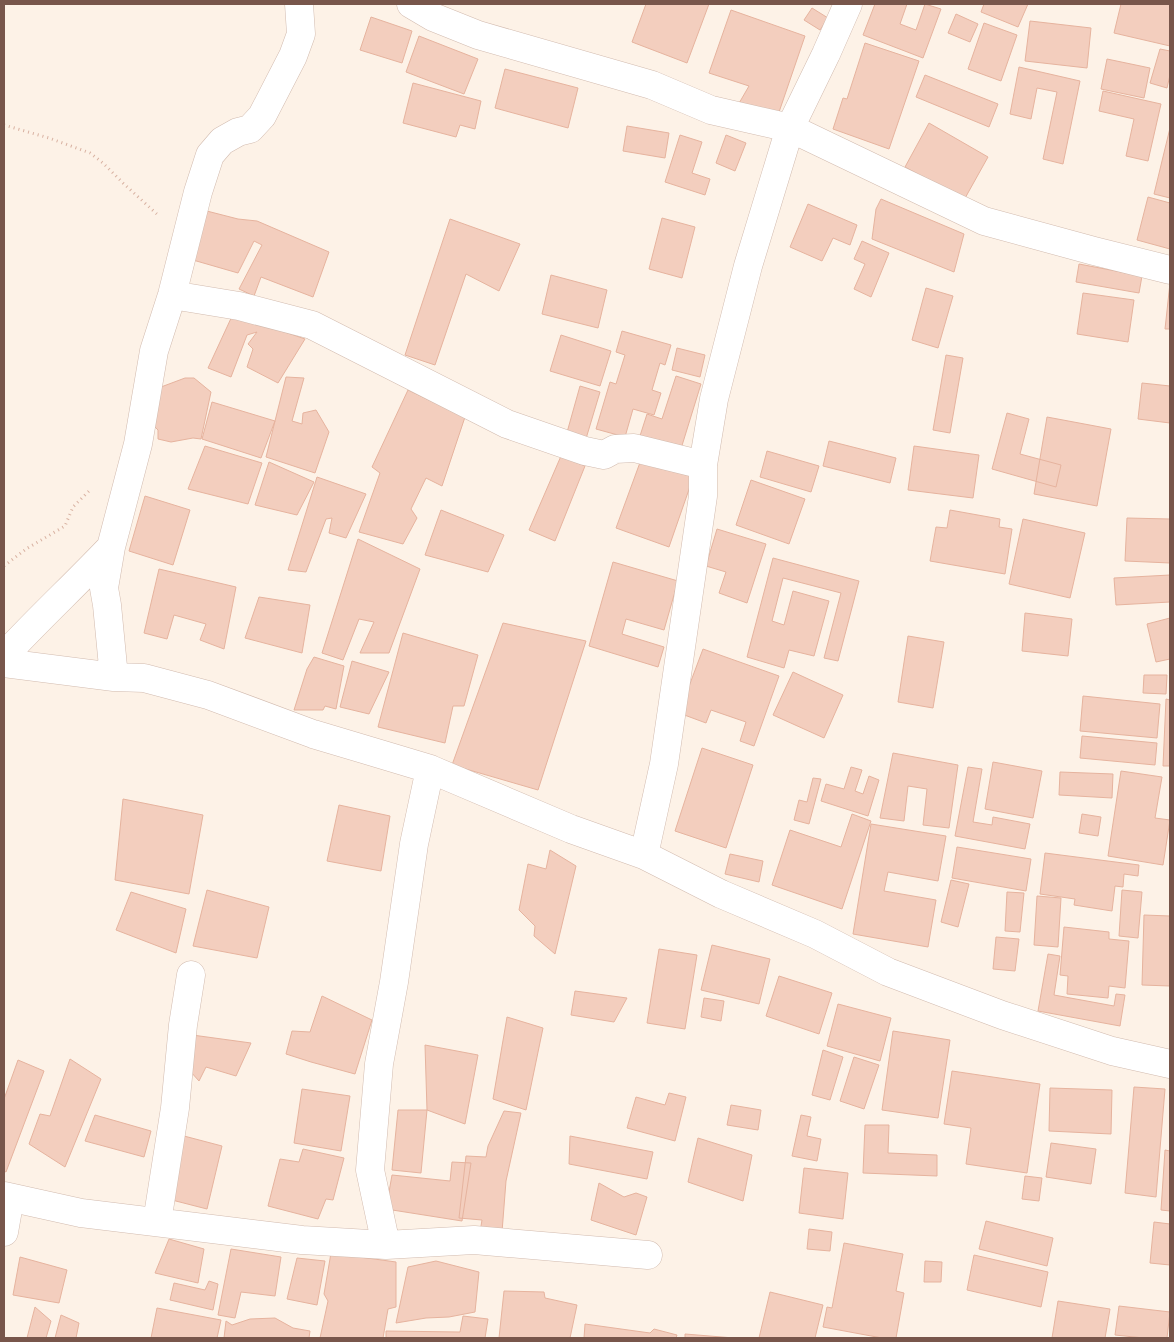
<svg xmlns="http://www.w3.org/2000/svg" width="1174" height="1342" font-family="'PT Sans Narrow',sans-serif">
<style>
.building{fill:#f3cebe;stroke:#e6b39e}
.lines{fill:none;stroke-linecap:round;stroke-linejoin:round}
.minor-casing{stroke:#d2bbaf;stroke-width:29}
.path{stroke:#d8b1a1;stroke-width:3;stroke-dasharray:1 4;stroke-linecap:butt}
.minor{stroke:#fff;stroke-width:28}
</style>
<rect width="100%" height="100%" fill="#fdf2e7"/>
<path class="building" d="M 646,4 L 709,4 L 687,63 L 632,42 Z
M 875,4 L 907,4 L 900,24 L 916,30 L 925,4 L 941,9 L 923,58 L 863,35 Z
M 984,4 L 1028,4 L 1018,27 L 981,12 Z
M 1121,4 L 1170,4 L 1170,46 L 1114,33 Z
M 812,8 L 828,18 L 820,30 L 804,20 Z
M 731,10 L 805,36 L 778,115 L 738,105 L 749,86 L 709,73 Z
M 956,14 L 978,24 L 970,42 L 948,33 Z
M 371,17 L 412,31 L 402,63 L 360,50 Z
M 1030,21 L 1091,28 L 1087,68 L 1025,61 Z
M 984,23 L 1017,35 L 1001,81 L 968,69 Z
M 419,36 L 478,59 L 464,94 L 406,72 Z
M 865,43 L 919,61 L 889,149 L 833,129 L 843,98 L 847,99 Z
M 1160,49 L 1170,51 L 1170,75 L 1167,88 L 1150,83 Z
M 1107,59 L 1150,68 L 1144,98 L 1101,89 Z
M 1019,67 L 1080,81 L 1063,164 L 1043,159 L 1057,92 L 1037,88 L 1031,119 L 1010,114 Z
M 505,69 L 578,88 L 568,128 L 495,108 Z
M 925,75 L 998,104 L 989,127 L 916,97 Z
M 413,83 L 481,101 L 475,129 L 460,125 L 456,137 L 403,123 Z
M 1103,91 L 1161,104 L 1148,161 L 1126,156 L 1134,119 L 1099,111 Z
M 929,123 L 988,157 L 964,200 L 905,167 Z
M 627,126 L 669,133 L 665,158 L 623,151 Z
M 1170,128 L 1170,198 L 1154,194 Z
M 680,135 L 702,142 L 692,173 L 710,179 L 705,195 L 665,182 Z
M 726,135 L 746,143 L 735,171 L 716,163 Z
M 1148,197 L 1170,203 L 1170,249 L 1137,240 Z
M 881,199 L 964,234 L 954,272 L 872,239 L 876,209 Z
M 808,204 L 857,225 L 850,245 L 833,238 L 822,261 L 790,247 Z
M 199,209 L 238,219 L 257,221 L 329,252 L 313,297 L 261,277 L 254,296 L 239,289 L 262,245 L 254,241 L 238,273 L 186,258 Z
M 662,218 L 695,227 L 682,278 L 649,269 Z
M 450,219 L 520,244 L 499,291 L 466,274 L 435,365 L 405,355 Z
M 862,241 L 889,253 L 871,297 L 854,289 L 865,264 L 854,259 Z
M 1079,264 L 1142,276 L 1139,293 L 1076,282 Z
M 551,275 L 607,290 L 598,328 L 542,314 Z
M 1170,283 L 1170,329 L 1165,329 Z
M 926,288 L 953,296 L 938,348 L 912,340 Z
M 1083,293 L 1134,300 L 1128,342 L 1077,334 Z
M 233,314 L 305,339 L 278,383 L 247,367 L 253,349 L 248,344 L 257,332 L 247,335 L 231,377 L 208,368 Z
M 622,331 L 671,345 L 665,365 L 660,363 L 652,390 L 661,393 L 654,415 L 633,409 L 625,437 L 596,429 L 610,382 L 616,384 L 625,355 L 616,352 Z
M 561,335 L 611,351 L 600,386 L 550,371 Z
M 677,348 L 705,355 L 700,377 L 672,370 Z
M 946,355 L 963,358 L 950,433 L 933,430 Z
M 676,376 L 701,384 L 680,452 L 639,439 L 647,414 L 662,419 Z
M 286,377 L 304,378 L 292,421 L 302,424 L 303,413 L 316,410 L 329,432 L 315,473 L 266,457 Z
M 185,378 L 194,378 L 211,392 L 201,439 L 193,438 L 171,442 L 158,439 L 158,430 L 152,424 L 161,387 Z
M 1142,383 L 1170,386 L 1170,384 L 1170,423 L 1138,419 Z
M 580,386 L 600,392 L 585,442 L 566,436 Z
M 408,390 L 465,417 L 442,486 L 426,478 L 411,509 L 417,518 L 403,544 L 359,532 L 380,473 L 372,467 Z
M 212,402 L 275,421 L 261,458 L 202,439 Z
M 1007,413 L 1029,419 L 1020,454 L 1061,465 L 1056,487 L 992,469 Z
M 1047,417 L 1111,429 L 1097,506 L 1034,494 Z
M 829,441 L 896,458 L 890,483 L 823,466 Z
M 205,446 L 262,463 L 248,504 L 188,489 Z
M 914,446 L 979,455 L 973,498 L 908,490 Z
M 767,451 L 819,466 L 811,492 L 760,477 Z
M 561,456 L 585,466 L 555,541 L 529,530 Z
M 642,457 L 694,475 L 669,547 L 616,528 Z
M 269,462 L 314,482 L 297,515 L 255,505 Z
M 317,477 L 366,494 L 346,538 L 329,533 L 332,518 L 326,519 L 306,572 L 288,570 Z
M 751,480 L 805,499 L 789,544 L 736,525 Z
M 145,496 L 190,510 L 173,565 L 129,551 Z
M 441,510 L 504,535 L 488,572 L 425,555 Z
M 950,510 L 1000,519 L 999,527 L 1012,529 L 1005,574 L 930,561 L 936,527 L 947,528 Z
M 1127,518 L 1170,519 L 1170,563 L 1125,561 Z
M 1023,519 L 1085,533 L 1070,598 L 1009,584 Z
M 717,529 L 766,544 L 747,603 L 719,593 L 726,572 L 706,566 Z
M 358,539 L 420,569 L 389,653 L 360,653 L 374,622 L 359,619 L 343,660 L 322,653 Z
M 773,558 L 859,581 L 838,661 L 824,658 L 841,593 L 783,578 L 772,621 L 784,625 L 793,591 L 829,601 L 814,656 L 789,650 L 784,668 L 747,657 Z
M 613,562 L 678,581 L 664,630 L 626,619 L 622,634 L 664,647 L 658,667 L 589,646 Z
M 159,569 L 236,587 L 224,649 L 200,640 L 206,624 L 174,615 L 167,639 L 144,633 Z
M 1170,575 L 1170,602 L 1116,605 L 1114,578 Z
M 259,597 L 310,605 L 302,653 L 245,638 Z
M 1025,613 L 1072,619 L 1068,656 L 1022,651 Z
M 1170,618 L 1170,659 L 1156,662 L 1147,624 Z
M 503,623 L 586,641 L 538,790 L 452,765 Z
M 403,633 L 478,655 L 464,706 L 453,706 L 445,743 L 378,727 Z
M 908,636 L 944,642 L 933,708 L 898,702 Z
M 703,649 L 779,676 L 754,746 L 740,741 L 746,722 L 711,710 L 706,723 L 679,713 Z
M 314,657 L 344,666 L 336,709 L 325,706 L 323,710 L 294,710 L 307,669 Z
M 352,661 L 389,672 L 369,714 L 340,707 Z
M 793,672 L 843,695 L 824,738 L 773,715 Z
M 1144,675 L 1167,675 L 1166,694 L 1143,693 Z
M 1083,696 L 1160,704 L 1157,738 L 1080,731 Z
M 1166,699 L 1170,700 L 1170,766 L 1163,766 Z
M 1082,736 L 1157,743 L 1155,765 L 1080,758 Z
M 702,748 L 753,765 L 726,848 L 675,831 Z
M 893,753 L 958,765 L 949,828 L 923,825 L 927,789 L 908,786 L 904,821 L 880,818 Z
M 993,762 L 1042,771 L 1033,818 L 985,809 Z
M 851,767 L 862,770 L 855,791 L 863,794 L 869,776 L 879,780 L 868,816 L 821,801 L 826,784 L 844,789 Z
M 968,767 L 982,769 L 973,822 L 992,825 L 993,817 L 1030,824 L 1025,849 L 955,836 Z
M 1121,771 L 1162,777 L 1155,818 L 1170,820 L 1163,865 L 1108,856 Z
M 1060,772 L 1113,774 L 1112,798 L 1059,795 Z
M 813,778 L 821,779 L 809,824 L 794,820 L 799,800 L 807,802 Z
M 123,799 L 203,815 L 189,894 L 115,880 Z
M 339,805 L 390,816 L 381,871 L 327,861 Z
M 852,814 L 871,821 L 842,909 L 772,885 L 790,830 L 841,847 Z
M 1082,814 L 1101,817 L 1098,836 L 1079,833 Z
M 871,824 L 946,836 L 938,881 L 888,872 L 884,891 L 936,900 L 928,947 L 853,934 Z
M 957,847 L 1031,859 L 1026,891 L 952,878 Z
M 550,850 L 576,866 L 555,954 L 534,936 L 535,926 L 519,910 L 528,864 L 546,869 Z
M 1045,853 L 1139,865 L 1138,876 L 1124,874 L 1123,887 L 1115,886 L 1112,911 L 1074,905 L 1075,899 L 1040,894 Z
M 730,854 L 763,861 L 759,882 L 725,874 Z
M 951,880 L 969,884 L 958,927 L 941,922 Z
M 207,890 L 269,907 L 257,958 L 193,946 Z
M 1122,890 L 1142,892 L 1138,938 L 1119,936 Z
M 131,892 L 186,909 L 176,953 L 116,930 Z
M 1007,892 L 1024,893 L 1020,932 L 1005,931 Z
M 1037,896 L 1061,898 L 1058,947 L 1034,945 Z
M 1144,915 L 1170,916 L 1170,986 L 1142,985 Z
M 1064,927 L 1109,932 L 1109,939 L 1129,941 L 1125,988 L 1109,986 L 1108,998 L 1067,994 L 1068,976 L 1060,975 Z
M 996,937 L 1019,939 L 1015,971 L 993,969 Z
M 712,945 L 770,959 L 759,1004 L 701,990 Z
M 659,949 L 697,955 L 685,1029 L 647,1023 Z
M 1048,954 L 1060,956 L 1054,995 L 1114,1006 L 1116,994 L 1125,995 L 1120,1026 L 1038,1011 Z
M 779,976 L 832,993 L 819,1034 L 766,1016 Z
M 575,991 L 627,998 L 614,1022 L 571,1015 Z
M 322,996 L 372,1020 L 355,1074 L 311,1062 L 286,1054 L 292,1031 L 310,1032 Z
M 704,998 L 724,1001 L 721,1021 L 701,1017 Z
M 838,1004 L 891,1018 L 880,1061 L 827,1046 Z
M 507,1017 L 543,1028 L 526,1110 L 493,1099 Z
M 893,1031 L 950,1040 L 938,1118 L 882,1110 Z
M 185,1034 L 251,1043 L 236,1076 L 206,1067 L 199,1081 L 181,1061 Z
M 425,1045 L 478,1055 L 465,1124 L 427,1110 Z
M 823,1050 L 843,1057 L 830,1100 L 812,1095 Z
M 854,1057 L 879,1065 L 864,1109 L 840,1101 Z
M 70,1059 L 101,1079 L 65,1167 L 29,1144 L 40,1114 L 50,1116 Z
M 18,1060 L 44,1071 L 6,1172 L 4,1171 L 4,1099 Z
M 952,1071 L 1040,1084 L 1027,1173 L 966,1164 L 971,1128 L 944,1124 Z
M 1134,1087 L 1165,1089 L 1156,1197 L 1125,1193 Z
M 1050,1088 L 1112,1090 L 1111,1134 L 1049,1131 Z
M 302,1089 L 350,1096 L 341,1151 L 294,1143 Z
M 669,1093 L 686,1097 L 675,1141 L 627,1128 L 636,1097 L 665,1105 Z
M 731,1105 L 761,1110 L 758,1130 L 727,1125 Z
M 398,1110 L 427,1110 L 421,1173 L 392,1170 Z
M 504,1111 L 521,1113 L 506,1181 L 502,1232 L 480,1232 L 482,1220 L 459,1218 L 466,1156 L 486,1157 L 488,1146 Z
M 95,1115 L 151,1131 L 144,1157 L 85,1141 Z
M 801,1115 L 811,1117 L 807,1136 L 821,1139 L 817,1161 L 792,1156 Z
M 865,1125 L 889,1125 L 888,1153 L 937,1155 L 937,1176 L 863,1173 Z
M 184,1136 L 222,1146 L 207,1209 L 168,1199 Z
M 570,1136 L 653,1152 L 647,1179 L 569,1164 Z
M 698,1138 L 752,1155 L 743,1201 L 688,1182 Z
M 1051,1143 L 1096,1149 L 1091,1184 L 1046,1177 Z
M 303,1149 L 344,1158 L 333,1200 L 326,1199 L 318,1219 L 268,1206 L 280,1159 L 299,1162 Z
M 1165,1150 L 1170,1151 L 1170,1211 L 1161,1210 Z
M 452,1162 L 471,1163 L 462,1221 L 386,1209 L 392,1175 L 450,1181 Z
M 804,1168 L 848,1173 L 843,1219 L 799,1213 Z
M 1025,1176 L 1042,1178 L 1039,1201 L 1022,1199 Z
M 599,1183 L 624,1197 L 636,1193 L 647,1197 L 636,1235 L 591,1220 Z
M 986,1221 L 1053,1238 L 1047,1266 L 979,1249 Z
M 1154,1222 L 1170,1224 L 1170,1265 L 1150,1263 Z
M 809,1229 L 832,1232 L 830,1251 L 807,1249 Z
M 169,1239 L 204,1249 L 198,1283 L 155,1273 Z
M 844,1243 L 903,1254 L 896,1291 L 904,1293 L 896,1338 L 882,1338 L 823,1327 L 827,1307 L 832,1308 Z
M 231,1249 L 281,1257 L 275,1296 L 241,1292 L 235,1318 L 218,1315 Z
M 331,1253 L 396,1262 L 396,1307 L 388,1309 L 383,1338 L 320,1338 L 328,1301 L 324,1294 Z
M 974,1255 L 1048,1272 L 1041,1307 L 967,1290 Z
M 20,1257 L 67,1270 L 59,1303 L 13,1295 Z
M 297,1258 L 325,1261 L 317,1305 L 287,1299 Z
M 436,1261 L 479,1272 L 475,1312 L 449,1317 L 426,1318 L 396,1323 L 408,1267 Z
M 925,1261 L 942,1262 L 941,1282 L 924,1282 Z
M 209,1281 L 218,1284 L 213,1310 L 170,1300 L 174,1283 L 205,1290 Z
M 504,1291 L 544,1292 L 545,1298 L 577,1305 L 570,1338 L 499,1338 Z
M 770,1292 L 823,1305 L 815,1338 L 759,1338 Z
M 1058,1301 L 1110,1309 L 1105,1338 L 1052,1338 Z
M 1119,1306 L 1170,1312 L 1167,1338 L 1144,1338 L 1115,1335 Z
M 35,1307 L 51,1321 L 46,1338 L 27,1338 Z
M 157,1308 L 221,1320 L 217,1338 L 151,1338 Z
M 61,1315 L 79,1323 L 76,1338 L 55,1338 Z
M 463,1316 L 488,1319 L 485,1338 L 386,1338 L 386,1331 L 460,1332 Z
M 275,1318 L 293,1328 L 310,1331 L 309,1338 L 224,1338 L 226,1321 L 232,1325 L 250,1319 Z
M 585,1324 L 650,1333 L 654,1329 L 677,1335 L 676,1338 L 584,1338 Z
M 685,1334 L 734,1338 L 685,1338 Z"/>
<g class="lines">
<g class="minor-casing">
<path id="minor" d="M 411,4 L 433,17 L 478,35 L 652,85 L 711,110 L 790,128 L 984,221 L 1094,251 L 1170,270
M 172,295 L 239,306 L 312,325 L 507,424 L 585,451 L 604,455 L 615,449 L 634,448 L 703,465
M 4,656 C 39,618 76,584 111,547
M 4,663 L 114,677 L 144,678 L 208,695 L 313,734 L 430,769 L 571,829 L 644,855 L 721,894 L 815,934 L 888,972 L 1002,1015 L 1112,1051 L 1170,1064
M 114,677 L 107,605 L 104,588 L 111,547 L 138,444 L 154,351 L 172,295 L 198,192 L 210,155 L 222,141 L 238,132 L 250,129 L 262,116 L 293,56 L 301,34 L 299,4
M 644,855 L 664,764 L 703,496 L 703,465 L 714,399 L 748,266 L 790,128 L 826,54 L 848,4
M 4,1196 L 81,1213 L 302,1240 L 386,1245 L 474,1240 L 648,1255
M 157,1222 L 175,1108 L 183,1025 L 191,975
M 4,1232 L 10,1198
M 386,1245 L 370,1170 L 379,1064 L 394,982 L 414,844 L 430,769"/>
</g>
<path class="path" d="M 4,125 L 49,138 L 90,153 L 103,163 L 123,183 L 159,216
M 4,566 L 26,549 L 65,526 L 73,507 L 91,489"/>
<use href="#minor" class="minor"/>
</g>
<rect width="1174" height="1342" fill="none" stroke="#78564b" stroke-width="10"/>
</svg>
